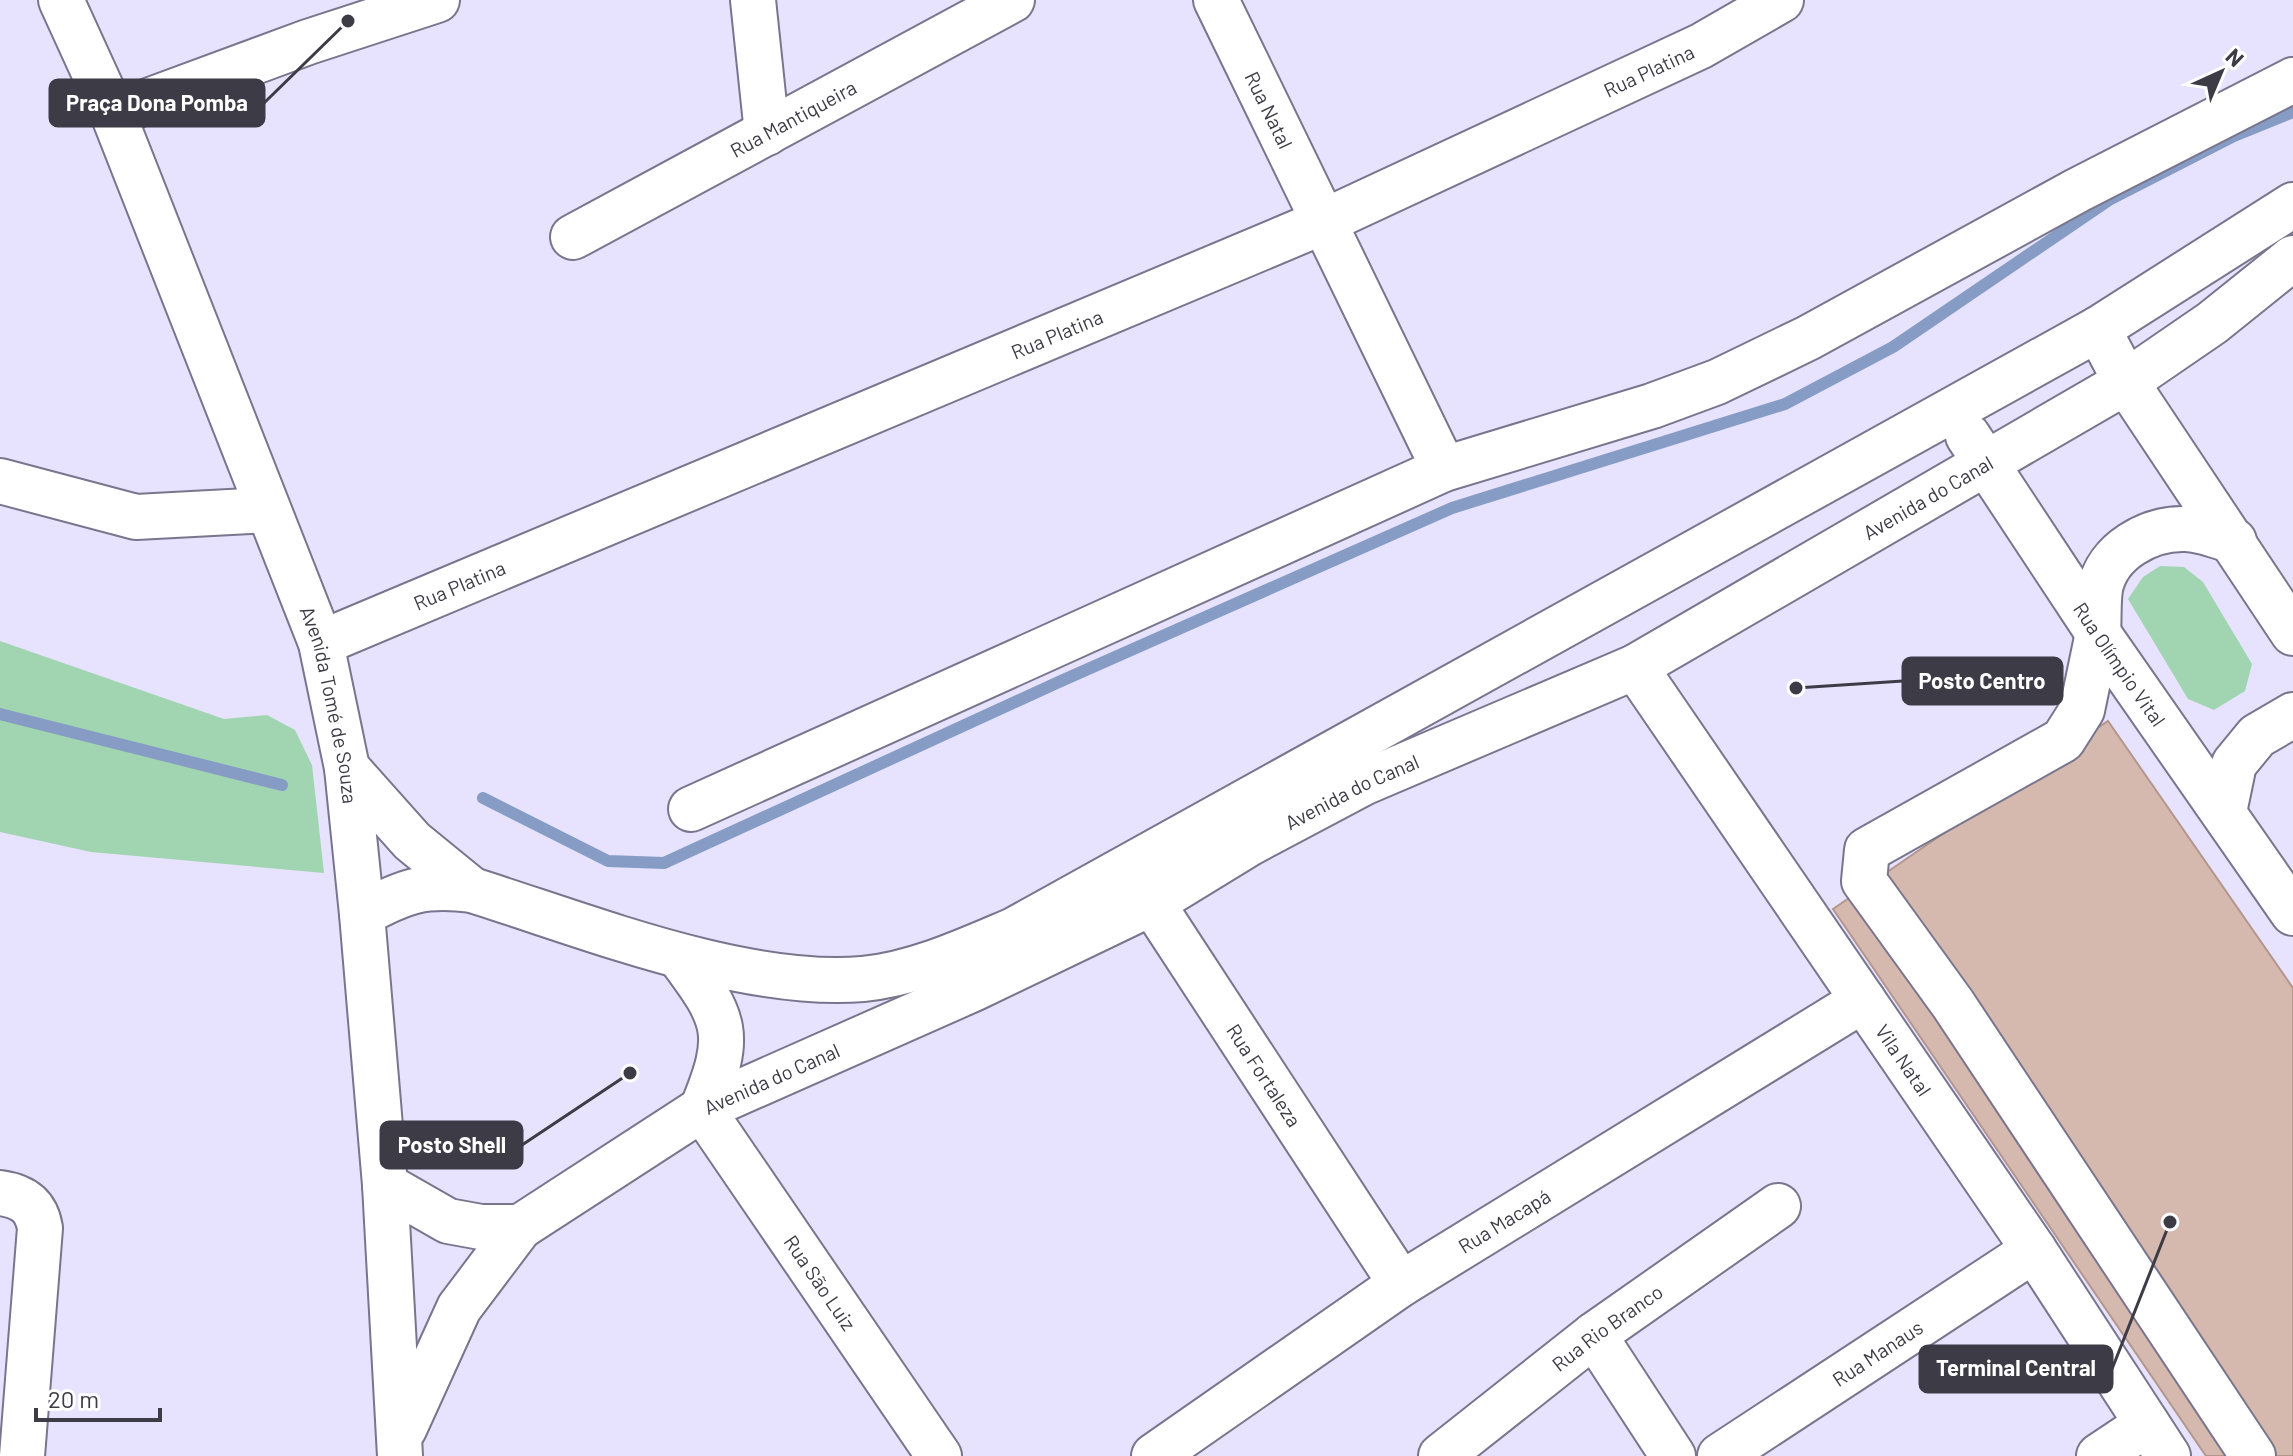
<svg xmlns="http://www.w3.org/2000/svg" width="2293" height="1456" font-family="Barlow,sans-serif">
<style>
.green{fill:#a1d5b2}
.lines{fill:none;stroke-linecap:round;stroke-linejoin:round}
.stream{stroke:#869cc5;stroke-width:12}
.building{fill:#d5b8ae;stroke:#b3978e;stroke-width:2}
.minor-casing{stroke:#79758d;stroke-width:48}
.major-casing{stroke:#79758d;stroke-width:48}
.minor{stroke:#fff;stroke-width:44}
.major{stroke:#fff;stroke-width:44}
.labels{text-anchor:middle;dominant-baseline:central;stroke-width:6;stroke-linejoin:round;paint-order:stroke}
.street-label{font-size:20px;fill:#3d3b46;stroke:#fff}
.leader{fill:none;stroke:#3d3b46;stroke-width:3}
.callout-dot{fill:#3d3b46;stroke:#fff;stroke-width:3}
.callout{fill:#3d3b46;stroke:#3d3b46;stroke-width:3}
.callout-label{font-size:22px;text-anchor:middle;font-weight:bold;fill:#fff}
</style>
<rect width="100%" height="100%" fill="#e7e2fd"/>
<path class="green" d="M 2160,566 L 2184,567 L 2203,582 L 2252,664 L 2245,691 L 2214,710 L 2188,699 L 2128,599 L 2143,577 Z
M 0,641 L 224,719 L 267,715 L 295,730 L 312,765 L 324,873 L 91,852 L 0,832 Z"/>
<g class="lines">
<path class="stream" d="M 0,714 L 282,785
M 483,798 L 608,861 L 664,863 L 1061,681 L 1452,508 L 1785,404 L 1893,347 L 2109,200 L 2234,136 L 2293,112"/>
</g>
<path class="building" d="M 2108,721 L 2293,988 L 2293,1456 L 2206,1456 L 1833,909 Z"/>
<g class="lines">
<g class="minor-casing">
<g id="minor">
<path id="s1" d="M 61,0 L 113,114 L 321,643 L 347,768 L 362,914"/>
<path d="M 753,0 L 767,133"/>
<path id="s2" d="M 1216,0 L 1444,469"/>
<path d="M 113,114 L 308,42 L 437,0"/>
<path id="s3" d="M 573,237 L 1012,0"/>
<path d="M 2098,329 L 2293,205"/>
<path d="M 2126,382 L 2212,323 L 2293,258"/>
<path d="M 0,481 L 136,517 L 268,510"/>
<path d="M 2098,633 L 2082,710 L 2063,740 L 1867,850 L 1864,881 L 1953,1004 L 2253,1456"/>
<path id="s4" d="M 321,643 L 1325,221 L 1701,46 L 1781,0"/>
<path id="s5" d="M 1635,667 L 2034,1250 L 2168,1456"/>
<path d="M 691,809 L 1444,469 L 1652,406 L 1717,382 L 1808,338 L 2078,190 L 2293,80"/>
<path id="s6" d="M 1134,869 L 1152,903 L 1401,1284"/>
<path id="s7" d="M 702,1109 L 939,1456"/>
<path d="M 0,1193 C 22,1196 36,1204 40,1228 L 22,1456"/>
<path d="M 1594,1335 L 1673,1456"/>
<path id="s8" d="M 1154,1456 L 1401,1284 L 1863,1000"/>
<path id="s9" d="M 1441,1456 L 1594,1335 L 1778,1206"/>
<path id="s10" d="M 1720,1456 L 2034,1250"/>
<path d="M 2099,1456 L 2147,1424"/>
</g>
</g>
<g class="major-casing">
<g id="major">
<path id="s11" d="M 1968,436 L 2098,633 L 2293,913"/>
<path d="M 2098,633 C 2099,619 2098,603 2100,589 C 2107,551 2149,528 2185,529 C 2201,529 2219,537 2234,541"/>
<path d="M 347,768 L 412,841 L 472,890"/>
<path d="M 2224,812 L 2234,764 L 2257,736 L 2293,715"/>
<path d="M 679,956 C 727,1020 733,1034 702,1109"/>
<path id="s12" d="M 385,1185 L 448,1221 L 481,1227 L 520,1227 L 702,1109 L 973,989 L 1152,903 L 1250,843 L 1363,783 L 1635,667 L 2126,382"/>
<path d="M 404,1429 L 459,1308 L 520,1227"/>
<path d="M 400,1456 L 385,1185 L 362,914 C 404,891 423,884 472,890 C 587,926 743,989 863,979 C 915,974 967,950 1014,930 L 2098,329 L 2126,382 L 2293,633"/>
</g>
</g>
<use href="#minor" class="minor"/>
<use href="#major" class="major"/>
</g>
<g class="labels">
<g class="street-label">
<text stroke="none"><textPath href="#s4" startOffset="1446">Rua Platina</textPath></text>
<text stroke="none"><textPath href="#s2" startOffset="122">Rua Natal</textPath></text>
<text stroke="none"><textPath href="#s3" startOffset="250">Rua Mantiqueira</textPath></text>
<text stroke="none"><textPath href="#s4" startOffset="798">Rua Platina</textPath></text>
<text stroke="none"><textPath href="#s12" startOffset="1734">Avenida do Canal</textPath></text>
<text stroke="none"><textPath href="#s4" startOffset="150">Rua Platina</textPath></text>
<text stroke="none"><textPath href="#s11" startOffset="274">Rua Olímpio Vital</textPath></text>
<text stroke="none"><textPath href="#s1" startOffset="756">Avenida Tomé de Souza</textPath></text>
<text stroke="none"><textPath href="#s12" startOffset="1086">Avenida do Canal</textPath></text>
<text stroke="none"><textPath href="#s5" startOffset="476">Vila Natal</textPath></text>
<text stroke="none"><textPath href="#s6" startOffset="244">Rua Fortaleza</textPath></text>
<text stroke="none"><textPath href="#s12" startOffset="438">Avenida do Canal</textPath></text>
<text stroke="none"><textPath href="#s8" startOffset="422">Rua Macapá</textPath></text>
<text stroke="none"><textPath href="#s7" startOffset="210">Rua São Luiz</textPath></text>
<text stroke="none"><textPath href="#s9" startOffset="210">Rua Rio Branco</textPath></text>
<text stroke="none"><textPath href="#s10" startOffset="188">Rua Manaus</textPath></text>
</g>
</g>
<path class="leader" d="M348 21L264 103M1796 688L1903 681M630 1073L522 1145M2170 1222L2112 1369"/>
<g class="callout-dot">
<circle cx="348" cy="21" r="8"/>
<circle cx="1796" cy="688" r="8"/>
<circle cx="630" cy="1073" r="8"/>
<circle cx="2170" cy="1222" r="8"/>
</g>
<g class="callout">
<rect x="50" y="80" width="214" height="46" rx="8"/>
<rect x="1903" y="658" width="159" height="46" rx="8"/>
<rect x="381" y="1122" width="141" height="46" rx="8"/>
<rect x="1920" y="1346" width="192" height="46" rx="8"/>
</g>
<g class="callout-label">
<text x="157" y="111">Praça Dona Pomba</text>
<text x="1982" y="689">Posto Centro</text>
<text x="452" y="1153">Posto Shell</text>
<text x="2016" y="1376">Terminal Central</text>
</g>
<g transform="translate(2221 72) rotate(44)" stroke="#ffffff" stroke-width="6" paint-order="stroke">
<path d="M0-6L14 30L0 20L-14 30Z" fill="#3d3b46"/>
<text y="-12" font-size="22" font-weight="bold" text-anchor="middle" fill="#3d3b46">N</text>
</g>
<path d="M36 1408v12h124v-12" fill="none" stroke="#3d3b46" stroke-width="4"/>
<text x="48" y="1408" font-size="24" fill="#3d3b46" stroke="#ffffff" stroke-width="6" paint-order="stroke">20 m</text>
</svg>
